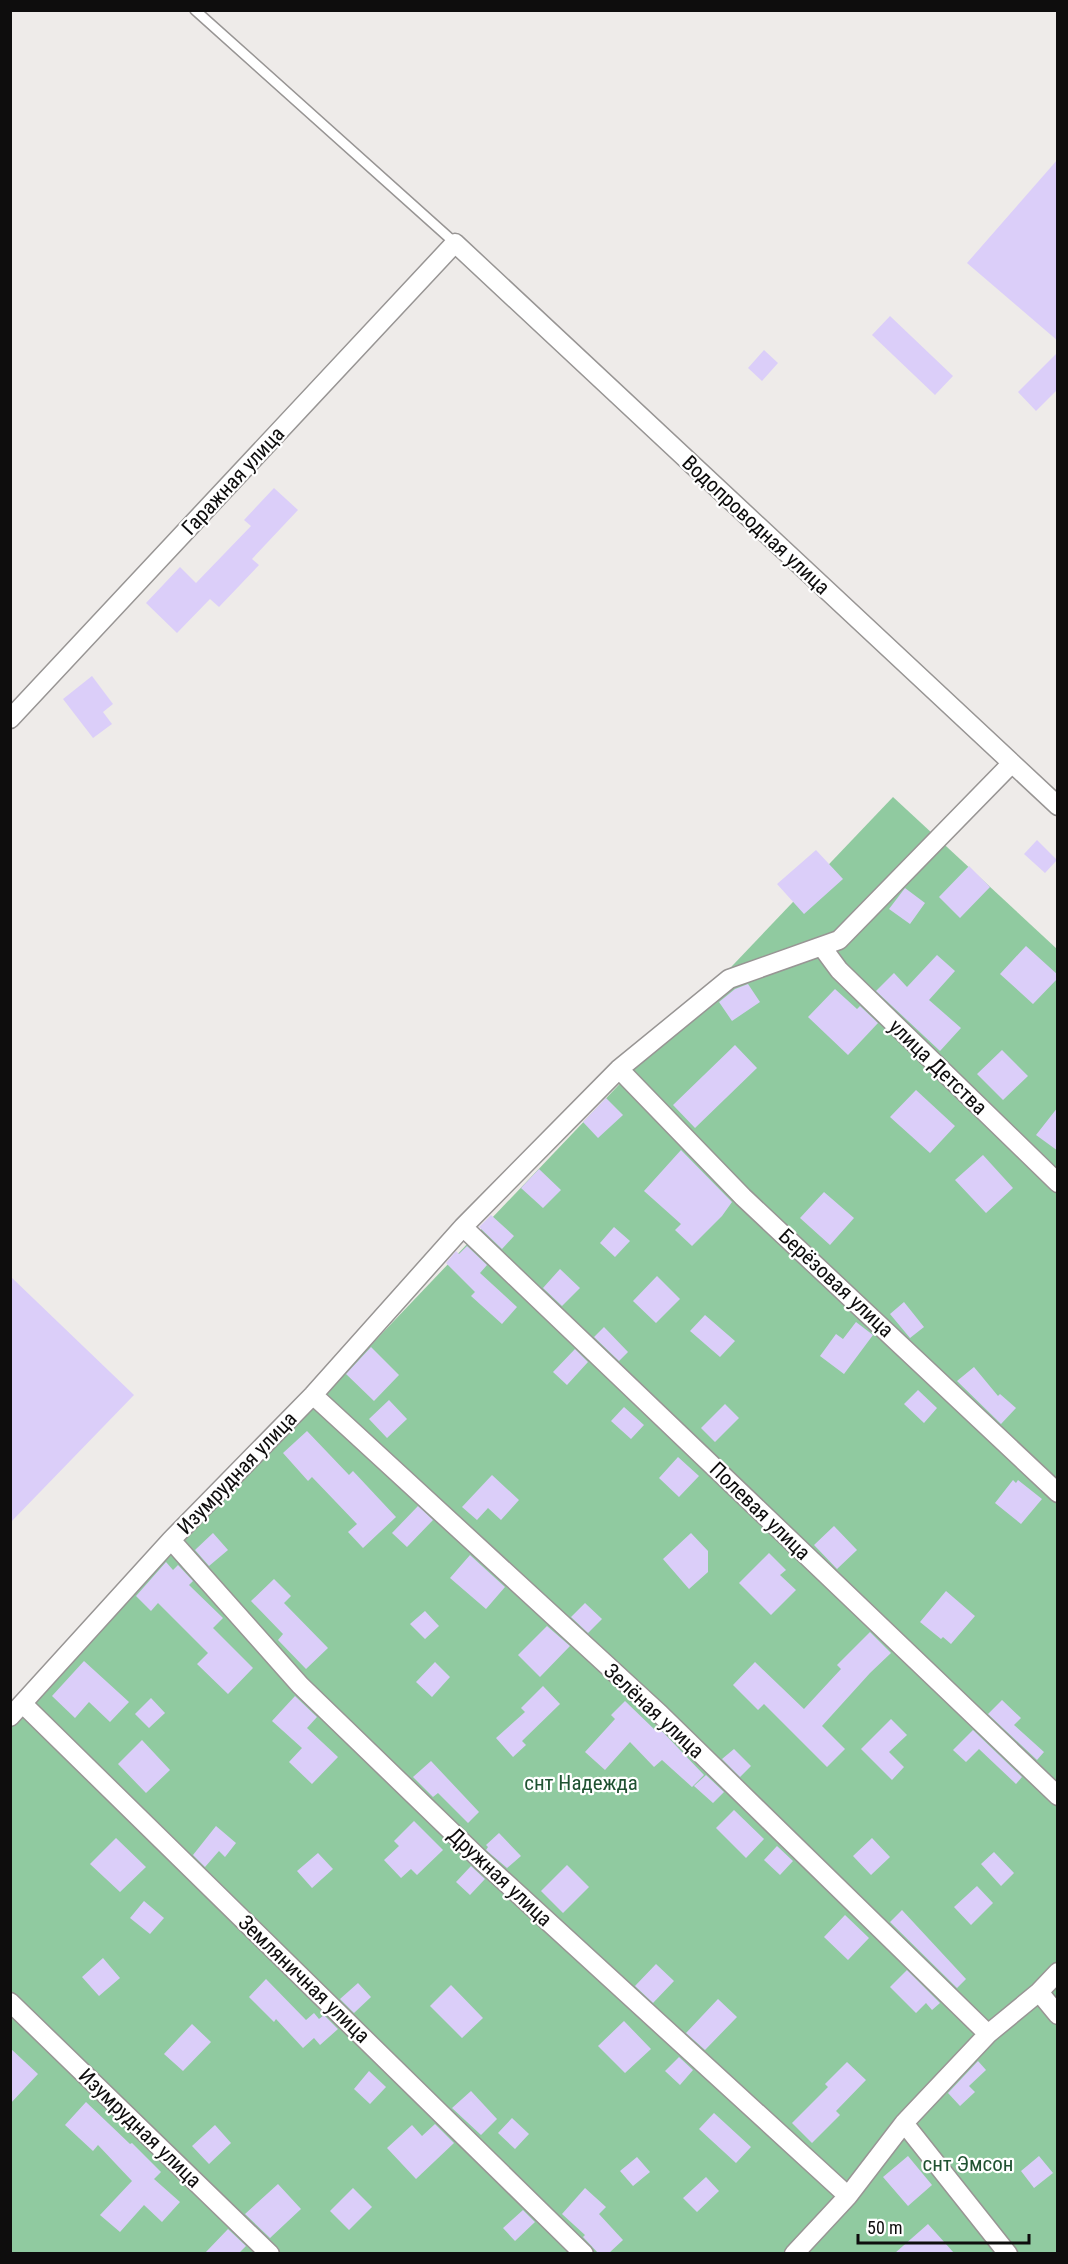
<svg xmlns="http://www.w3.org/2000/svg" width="1068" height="2264" font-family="'Roboto Condensed',sans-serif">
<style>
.green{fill:#90caa0}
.building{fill:#dbcef9}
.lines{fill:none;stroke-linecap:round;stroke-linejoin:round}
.service-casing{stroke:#989594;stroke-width:12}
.minor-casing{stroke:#989594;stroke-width:21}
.service{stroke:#fff;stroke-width:9}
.minor{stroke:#fff;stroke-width:18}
.labels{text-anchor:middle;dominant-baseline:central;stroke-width:4.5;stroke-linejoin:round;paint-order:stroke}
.street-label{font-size:21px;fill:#0e0d0d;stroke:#fff}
.park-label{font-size:21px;fill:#1f5231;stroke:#fff}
</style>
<rect width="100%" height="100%" fill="#eeebe9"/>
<path class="green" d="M 893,797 L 1057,949 L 1057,2253 L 11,2253 L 10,1724 Z"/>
<path class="building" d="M 1058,159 L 1058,341 L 967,263 Z
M 890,316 L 953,376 L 935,395 L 872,335 Z
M 764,350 L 778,363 L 762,381 L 748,368 Z
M 1058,352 L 1058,389 L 1036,411 L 1018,392 Z
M 274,488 L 298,510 L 252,559 L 259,565 L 219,607 L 210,599 L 177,633 L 146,603 L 180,567 L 196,583 L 251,526 L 244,520 Z
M 92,676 L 113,704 L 103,712 L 112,724 L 93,738 L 63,699 Z
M 1037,840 L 1057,860 L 1045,873 L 1024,854 Z
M 816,850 L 843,879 L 804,914 L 777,884 Z
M 969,866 L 990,887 L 960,918 L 939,897 Z
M 905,888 L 925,903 L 910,924 L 889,909 Z
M 1026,946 L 1058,975 L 1058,978 L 1033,1004 L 1000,974 Z
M 937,955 L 955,971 L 929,1000 L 961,1028 L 940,1051 L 876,991 L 894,973 L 907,987 Z
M 748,984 L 760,1002 L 732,1021 L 719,1002 L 735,989 Z
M 835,989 L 857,1009 L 860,1006 L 878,1023 L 848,1055 L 808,1017 Z
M 735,1045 L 757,1068 L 695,1128 L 673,1105 Z
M 1002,1050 L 1028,1076 L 1003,1100 L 977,1074 Z
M 916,1090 L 955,1126 L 930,1153 L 890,1117 Z
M 606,1098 L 623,1115 L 598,1138 L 583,1122 Z
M 1058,1107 L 1058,1151 L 1036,1135 Z
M 681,1150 L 732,1202 L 722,1216 L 692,1246 L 675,1230 L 681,1224 L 644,1191 Z
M 983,1155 L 1013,1188 L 986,1213 L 955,1180 Z
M 539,1169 L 561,1190 L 543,1208 L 521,1188 Z
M 824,1192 L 854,1218 L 830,1245 L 800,1218 Z
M 491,1215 L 514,1236 L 502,1249 L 479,1227 Z
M 614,1227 L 630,1241 L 615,1257 L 600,1243 Z
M 467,1246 L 487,1265 L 480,1273 L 517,1307 L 502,1324 L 471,1296 L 475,1292 L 446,1263 L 456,1251 L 459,1254 Z
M 560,1269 L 580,1288 L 562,1306 L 543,1288 Z
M 10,1276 L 134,1395 L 10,1523 Z
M 657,1276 L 680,1299 L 656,1323 L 633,1301 Z
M 904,1302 L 924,1327 L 910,1338 L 890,1314 Z
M 705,1315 L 735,1341 L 720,1357 L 690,1331 Z
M 856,1322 L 873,1335 L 844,1374 L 820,1356 L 836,1334 L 843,1339 Z
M 604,1327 L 628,1352 L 619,1361 L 594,1337 Z
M 371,1347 L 399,1375 L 374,1401 L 346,1374 Z
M 575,1349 L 588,1362 L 567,1385 L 553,1372 Z
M 974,1367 L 998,1396 L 1000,1394 L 1016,1408 L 1001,1424 L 957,1381 Z
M 918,1390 L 937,1408 L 924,1423 L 904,1404 Z
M 389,1400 L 407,1419 L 387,1438 L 369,1419 Z
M 725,1404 L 739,1418 L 715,1442 L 701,1428 Z
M 624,1407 L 644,1425 L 631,1439 L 611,1421 Z
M 307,1431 L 349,1475 L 353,1471 L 396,1517 L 363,1548 L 348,1532 L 357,1524 L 312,1477 L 308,1481 L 283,1453 Z
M 678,1457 L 699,1476 L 679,1497 L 659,1478 Z
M 492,1475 L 519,1500 L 501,1520 L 488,1508 L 477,1520 L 462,1507 Z
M 1013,1480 L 1016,1483 L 1018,1480 L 1042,1499 L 1021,1524 L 995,1503 Z
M 418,1506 L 433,1520 L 407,1547 L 392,1533 Z
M 834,1526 L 857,1550 L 837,1569 L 814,1545 Z
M 213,1533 L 228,1550 L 209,1566 L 195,1550 Z
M 691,1533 L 708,1551 L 708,1572 L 689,1589 L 663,1559 Z
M 769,1553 L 786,1570 L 780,1575 L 796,1590 L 771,1615 L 739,1583 Z
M 470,1555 L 505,1587 L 486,1609 L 450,1578 Z
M 166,1562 L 173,1570 L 178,1565 L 193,1581 L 189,1585 L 223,1618 L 213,1628 L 253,1668 L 228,1694 L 197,1664 L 208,1653 L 158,1603 L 151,1611 L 136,1596 Z
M 274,1579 L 291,1596 L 284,1603 L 328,1648 L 306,1669 L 278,1640 L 283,1634 L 251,1601 Z
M 946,1591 L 975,1616 L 951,1644 L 943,1637 L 941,1639 L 920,1622 Z
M 585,1603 L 602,1619 L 588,1633 L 571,1617 Z
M 425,1611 L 439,1626 L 425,1639 L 410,1624 Z
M 547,1626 L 570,1646 L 540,1677 L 518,1655 Z
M 870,1632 L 891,1653 L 870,1673 L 822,1726 L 845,1749 L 827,1767 L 764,1704 L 758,1710 L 733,1685 L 755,1662 L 804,1709 L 841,1669 L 837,1665 Z
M 84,1661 L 129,1702 L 110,1722 L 89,1702 L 75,1718 L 52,1696 Z
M 435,1662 L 450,1677 L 432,1697 L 416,1682 Z
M 543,1686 L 560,1704 L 522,1741 L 526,1745 L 513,1757 L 496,1738 L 525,1712 L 521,1708 Z
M 295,1696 L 317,1717 L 307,1728 L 338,1757 L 312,1784 L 289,1762 L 302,1748 L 272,1721 Z
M 151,1698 L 165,1713 L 149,1728 L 135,1714 Z
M 1002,1700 L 1021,1718 L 1014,1725 L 1044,1752 L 1037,1760 L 988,1714 Z
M 625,1701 L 654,1729 L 657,1726 L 704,1775 L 692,1787 L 662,1760 L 654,1767 L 630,1742 L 605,1770 L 585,1752 L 615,1719 L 611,1715 Z
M 891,1719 L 907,1735 L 889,1752 L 904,1767 L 892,1780 L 861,1749 Z
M 973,1730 L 1022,1777 L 1016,1784 L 979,1749 L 966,1762 L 953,1750 Z
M 142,1740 L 170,1770 L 146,1793 L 118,1764 Z
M 734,1749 L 751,1766 L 740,1777 L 722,1759 Z
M 431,1761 L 479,1812 L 468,1823 L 438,1793 L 433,1797 L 413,1777 Z
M 706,1775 L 724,1792 L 713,1803 L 694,1786 Z
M 734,1810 L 764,1839 L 746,1858 L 716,1828 Z
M 414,1821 L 443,1850 L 417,1875 L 411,1869 L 401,1878 L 384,1860 L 399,1846 L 394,1841 Z
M 216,1826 L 236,1843 L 225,1857 L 219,1851 L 205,1867 L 193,1855 Z
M 499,1833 L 521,1856 L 507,1868 L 486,1850 L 488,1847 L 486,1845 Z
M 116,1838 L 146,1867 L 120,1892 L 90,1864 Z
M 872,1838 L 890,1857 L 871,1875 L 853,1856 Z
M 777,1846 L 793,1861 L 780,1875 L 764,1860 Z
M 994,1852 L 1014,1873 L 1001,1886 L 981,1864 Z
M 318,1853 L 333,1869 L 312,1888 L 297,1871 Z
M 567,1865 L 589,1887 L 563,1913 L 541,1891 Z
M 471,1866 L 485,1879 L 470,1895 L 456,1882 Z
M 977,1886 L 993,1903 L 971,1925 L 954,1907 Z
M 144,1901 L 164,1918 L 150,1934 L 130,1918 Z
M 902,1910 L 966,1979 L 957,1988 L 890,1922 Z
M 845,1915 L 869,1938 L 848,1960 L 824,1937 Z
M 103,1958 L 120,1978 L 99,1996 L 82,1977 Z
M 656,1964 L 674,1981 L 653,2003 L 635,1986 Z
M 907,1970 L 940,2003 L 932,2010 L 926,2003 L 916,2013 L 890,1987 Z
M 266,1979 L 306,2020 L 314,2013 L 319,2019 L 324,2015 L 338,2029 L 320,2045 L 314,2038 L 303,2048 L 276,2019 L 274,2022 L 249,1997 Z
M 358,1983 L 371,1997 L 354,2013 L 340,1999 Z
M 451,1985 L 483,2018 L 462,2038 L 430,2006 Z
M 718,1999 L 737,2017 L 705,2050 L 686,2033 Z
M 624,2021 L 651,2049 L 625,2073 L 598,2046 Z
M 192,2024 L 211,2042 L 183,2071 L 164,2054 Z
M 10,2048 L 38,2074 L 10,2104 Z
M 679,2057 L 693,2070 L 680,2085 L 665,2071 Z
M 978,2061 L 986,2070 L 969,2086 L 975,2092 L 960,2106 L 948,2093 Z
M 847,2062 L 866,2080 L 836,2111 L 840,2115 L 812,2143 L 792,2123 L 828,2087 L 825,2084 Z
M 369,2071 L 386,2087 L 370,2104 L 354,2089 Z
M 471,2091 L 497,2119 L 481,2135 L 452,2108 Z
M 86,2102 L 130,2144 L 132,2143 L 161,2172 L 154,2179 L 180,2202 L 162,2222 L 144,2205 L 120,2232 L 100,2215 L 132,2181 L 98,2145 L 93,2151 L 65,2125 Z
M 714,2113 L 751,2147 L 736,2163 L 699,2129 Z
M 512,2118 L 529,2134 L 515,2149 L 498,2133 Z
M 435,2124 L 454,2143 L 416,2179 L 387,2148 L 412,2125 L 422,2136 Z
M 215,2125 L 231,2143 L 209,2164 L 192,2146 Z
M 908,2156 L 932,2185 L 908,2206 L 883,2177 Z
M 1039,2156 L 1053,2173 L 1034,2188 L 1021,2171 Z
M 637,2157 L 650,2172 L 633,2186 L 620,2171 Z
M 706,2177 L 719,2191 L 697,2212 L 683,2198 Z
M 278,2184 L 301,2209 L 270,2238 L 245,2214 Z
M 353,2188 L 372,2207 L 349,2230 L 330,2211 Z
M 585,2188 L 606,2207 L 599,2214 L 623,2240 L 609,2253 L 598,2253 L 583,2237 L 585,2235 L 562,2214 Z
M 523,2210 L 535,2222 L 515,2241 L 503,2228 Z
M 928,2224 L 954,2253 L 895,2253 Z
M 228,2229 L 246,2246 L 239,2253 L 205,2253 Z"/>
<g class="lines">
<g class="service-casing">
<path id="service" d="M 195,10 L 455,243"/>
</g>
<g class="minor-casing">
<path id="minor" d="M 10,719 L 455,243 L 1058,806
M 822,947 L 839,970 L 1058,1183
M 619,1069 L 743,1197 L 1058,1493
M 463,1227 L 1058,1796
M 313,1395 L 660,1714 L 988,2034
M 171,1540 L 300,1685 L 482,1861 L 848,2196
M 23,1704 L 584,2254
M 10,1717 L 171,1540 L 313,1395 L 463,1227 L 619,1069 L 729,979 L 839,940 L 1012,763
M 1039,1992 L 1058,2015
M 10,2002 L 270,2254
M 904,2123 L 1008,2254
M 794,2254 L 848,2196 L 904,2123 L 988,2034 L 1039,1992 L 1058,1972"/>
</g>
<use href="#service" class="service"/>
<use href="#minor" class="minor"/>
</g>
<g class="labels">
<g class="street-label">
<text transform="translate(233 481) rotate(-47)">Гаражная улица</text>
<text transform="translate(756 525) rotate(43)">Водопроводная улица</text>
<text transform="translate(938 1067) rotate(44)">улица Детства</text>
<text transform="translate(836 1283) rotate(43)">Берёзовая улица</text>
<text transform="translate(237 1473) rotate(-46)">Изумрудная улица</text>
<text transform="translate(760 1511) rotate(44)">Полевая улица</text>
<text transform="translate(654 1711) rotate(43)">Зелёная улица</text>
<text transform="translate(500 1877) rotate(43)">Дружная улица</text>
<text transform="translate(304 1979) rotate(44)">Земляничная улица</text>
<text transform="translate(140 2128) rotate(44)">Изумрудная улица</text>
</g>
<g class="park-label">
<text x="581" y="1783">снт Надежда</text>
<text x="968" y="2164">снт Эмсон</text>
</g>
</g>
<rect width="1068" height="2264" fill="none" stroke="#0e0d0d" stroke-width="24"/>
<path d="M858 2234v9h171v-9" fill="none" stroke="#0e0d0d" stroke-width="3"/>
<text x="867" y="2234" font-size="18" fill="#0e0d0d" stroke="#ffffff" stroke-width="4.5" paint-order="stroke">50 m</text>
</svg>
